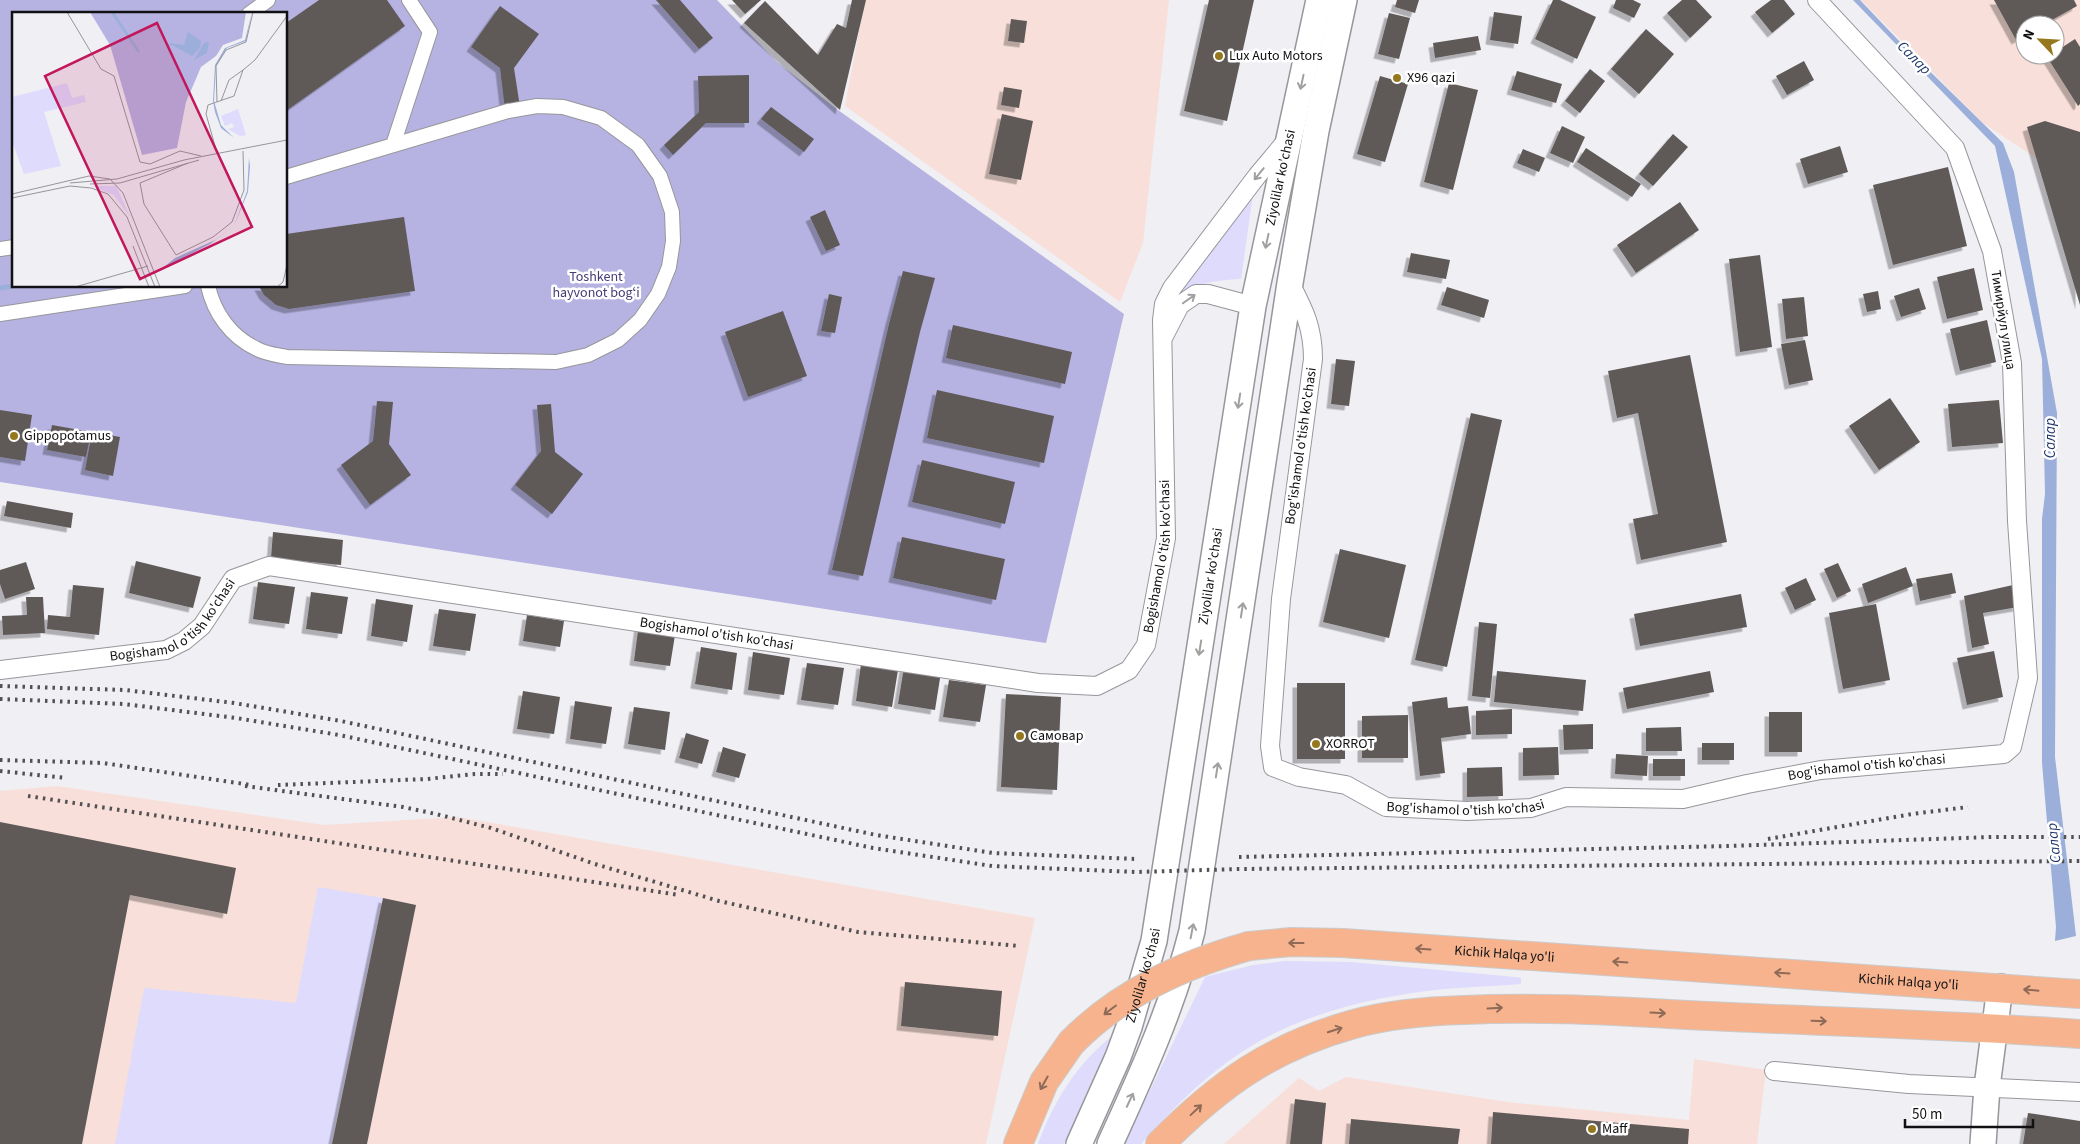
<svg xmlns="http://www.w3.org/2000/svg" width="2080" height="1144" font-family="'Source Sans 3',sans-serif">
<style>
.industrial{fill:#f9dfd9;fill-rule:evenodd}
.green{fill:#dedbfd}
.forest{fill:#b6b3e2;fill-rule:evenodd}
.water{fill:#9bafda}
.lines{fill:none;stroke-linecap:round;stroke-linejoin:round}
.stream{stroke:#9bafda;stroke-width:5}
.building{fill:#5f5a59;filter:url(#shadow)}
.pedestrian-casing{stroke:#97969b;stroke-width:16}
.minor-casing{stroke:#97969b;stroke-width:20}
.secondary-casing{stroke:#97969b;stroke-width:28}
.trunk-casing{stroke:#cbcbcb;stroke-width:30}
.pedestrian{stroke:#fff;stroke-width:14}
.minor{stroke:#fff;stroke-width:18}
.secondary{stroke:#fff;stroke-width:25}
.trunk{stroke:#f6b38e;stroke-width:28}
.rail{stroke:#515153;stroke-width:4;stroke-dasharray:2.5 5;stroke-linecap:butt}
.trunk-bridge-casing{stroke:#cbcbcb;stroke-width:30;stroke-linecap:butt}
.trunk-bridge{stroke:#f6b38e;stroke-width:28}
.oneway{stroke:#a0a0a1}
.oneway2{stroke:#8f6a57}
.poi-dot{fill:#95771e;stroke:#fff;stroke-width:2}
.labels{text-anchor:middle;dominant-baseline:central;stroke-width:5;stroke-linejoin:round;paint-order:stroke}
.poi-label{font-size:14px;fill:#111113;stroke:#fff;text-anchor:start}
.street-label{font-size:14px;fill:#111113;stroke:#fff}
.park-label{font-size:14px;fill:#453c76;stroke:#fff}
.water-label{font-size:15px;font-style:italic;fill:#20366b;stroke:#fff}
.inset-river{fill:none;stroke:#9bafda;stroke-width:2.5}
.inset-road{fill:none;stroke:#96969a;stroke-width:1}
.view{fill:#c2185b;fill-opacity:0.15;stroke:#c2185b;stroke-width:2.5}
.inset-edge{fill:none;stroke:#111113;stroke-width:2.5}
</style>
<defs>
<filter id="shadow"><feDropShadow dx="-4.5" dy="4.5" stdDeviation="0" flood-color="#0004"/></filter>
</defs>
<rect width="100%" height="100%" fill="#efeff4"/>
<path class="industrial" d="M 865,0 L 1169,0 L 1143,243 L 1120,302 L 845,106 Z
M 1861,0 L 2080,0 L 2080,187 L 1983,123 ZM 2025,25 L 2055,25 L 2055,55 L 2025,55 Z
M 57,786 L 324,825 L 458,817 L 1035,918 L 986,1144 L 0,1144 L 0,791 Z
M 1694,1059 L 1766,1070 L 1757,1144 L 1224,1144 L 1299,1078 L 1319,1091 L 1346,1077 L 1507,1102 L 1689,1120 Z"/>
<path class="green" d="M 1253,194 L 1241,279 C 1207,281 1198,282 1171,304 Z
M 318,887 L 383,898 L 332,1144 L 115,1144 L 144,988 L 296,1003 Z
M 1285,961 L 1351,962 L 1515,977 L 1521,978 L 1521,984 C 1487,987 1453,987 1419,992 C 1369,999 1316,1012 1271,1035 C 1220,1061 1178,1102 1141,1144 L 1124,1144 L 1205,977 L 1253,965 Z
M 1112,1036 L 1064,1144 L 1038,1144 C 1054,1101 1076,1065 1112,1036 Z"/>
<path class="forest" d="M 0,0 L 717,0 L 777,62 L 838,110 L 1124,314 L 1046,643 L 0,482 ZM 14,14 L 286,14 L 286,286 L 14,286 Z"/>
<path class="water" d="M 1853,0 L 1860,0 L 1901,43 L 2003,143 L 2014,172 L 2057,413 L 2055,757 L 2076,936 L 2055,941 L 2056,927 L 2042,763 L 2042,519 L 2045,494 L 2042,359 L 1995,146 Z"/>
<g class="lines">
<path class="stream" d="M 0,288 L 14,286"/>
</g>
<path class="building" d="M 319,0 L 387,0 L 405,26 L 286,111 L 286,23 Z
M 656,0 L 680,0 L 713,38 L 699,49 Z
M 732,0 L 761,0 L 745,14 Z
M 852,0 L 866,0 L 840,110 L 744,23 L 765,1 L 818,55 L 837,24 L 846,28 Z
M 1209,0 L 1254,0 L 1227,121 L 1184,111 Z
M 1397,0 L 1419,0 L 1415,13 L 1395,7 Z
M 1553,0 L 1560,0 L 1596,17 L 1577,59 L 1535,39 Z
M 1616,0 L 1633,0 L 1641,4 L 1634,18 L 1613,8 Z
M 1682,0 L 1696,0 L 1712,17 L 1690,38 L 1667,13 Z
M 1771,0 L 1784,0 L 1795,14 L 1772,33 L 1755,12 Z
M 1994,0 L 2074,0 L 2077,6 L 2043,25 L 2025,25 L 2025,35 L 2016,40 Z
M 500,6 L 539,34 L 514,68 L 520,107 L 505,110 L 500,68 L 471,47 Z
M 1494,12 L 1522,16 L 1518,44 L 1490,40 Z
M 1389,13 L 1410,18 L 1399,59 L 1378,54 Z
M 1011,19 L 1027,21 L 1024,43 L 1008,41 Z
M 1646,29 L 1674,54 L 1639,94 L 1611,69 Z
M 1478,36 L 1481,50 L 1435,58 L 1433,43 Z
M 2075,39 L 2080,47 L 2080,104 L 2078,106 L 2047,57 L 2055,55 L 2055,52 Z
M 1804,61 L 1814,80 L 1787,95 L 1776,76 Z
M 1590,69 L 1605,81 L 1580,113 L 1565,101 Z
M 1517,71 L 1562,84 L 1556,103 L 1511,90 Z
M 749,75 L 749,123 L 706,123 L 673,155 L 664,145 L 699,112 L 698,76 Z
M 1380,76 L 1408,84 L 1385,162 L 1357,154 Z
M 1449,83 L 1478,90 L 1453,190 L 1424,182 Z
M 1004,87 L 1022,90 L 1019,108 L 1001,105 Z
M 771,107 L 814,139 L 804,152 L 761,119 Z
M 1002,114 L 1033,121 L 1021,180 L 989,174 Z
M 2045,121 L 2080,132 L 2080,305 L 2027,127 Z
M 1562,126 L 1585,137 L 1573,163 L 1550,153 Z
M 1673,134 L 1688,147 L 1653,186 L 1639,174 Z
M 1840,146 L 1848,172 L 1808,184 L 1800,159 Z
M 1586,148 L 1641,184 L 1632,197 L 1577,162 Z
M 1523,149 L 1545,158 L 1539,172 L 1517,163 Z
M 1948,167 L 1967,246 L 1893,265 L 1873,185 Z
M 1680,202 L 1699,230 L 1636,273 L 1617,245 Z
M 825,210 L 840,245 L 826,251 L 810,217 Z
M 404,217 L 415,291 L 289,309 L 276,305 L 264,295 L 259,286 L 286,286 L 286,234 Z
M 1411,253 L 1450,260 L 1446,279 L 1407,272 Z
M 1760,255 L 1772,347 L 1740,352 L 1729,259 Z
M 1974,268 L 1983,310 L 1947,319 L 1937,277 Z
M 903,271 L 935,278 L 920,332 L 863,576 L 832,570 L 889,324 Z
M 1447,287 L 1489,300 L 1484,318 L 1441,305 Z
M 1919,288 L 1926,309 L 1901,317 L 1894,296 Z
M 1878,291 L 1881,309 L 1867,312 L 1863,294 Z
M 829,294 L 842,297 L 835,333 L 821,331 Z
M 1804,297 L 1808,336 L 1786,339 L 1782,299 Z
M 783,311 L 807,376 L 748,397 L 725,332 Z
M 1987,320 L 1996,362 L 1960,371 L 1950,329 Z
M 953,325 L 1072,352 L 1065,384 L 946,358 Z
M 1805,340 L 1813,380 L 1789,385 L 1781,344 Z
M 1690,355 L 1727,542 L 1641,560 L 1633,519 L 1658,514 L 1638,413 L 1617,418 L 1608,371 Z
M 1336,359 L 1355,361 L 1349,406 L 1331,404 Z
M 937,390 L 1054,416 L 1044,463 L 927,438 Z
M 1890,398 L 1920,442 L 1879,470 L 1849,426 Z
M 1999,400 L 2003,443 L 1952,447 L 1948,404 Z
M 377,401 L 393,402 L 389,444 L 411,475 L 370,505 L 341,465 L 373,441 Z
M 551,404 L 555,452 L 583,474 L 552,514 L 515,485 L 541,451 L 537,405 Z
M 0,410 L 32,415 L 25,461 L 0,457 Z
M 1471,413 L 1502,420 L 1447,667 L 1415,660 Z
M 52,425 L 91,432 L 86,457 L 47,450 Z
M 92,432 L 120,437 L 113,476 L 85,470 Z
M 922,460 L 1015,482 L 1005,524 L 912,502 Z
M 7,501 L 73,513 L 71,528 L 4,516 Z
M 273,532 L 343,540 L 341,565 L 271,558 Z
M 902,537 L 1005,559 L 996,600 L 893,578 Z
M 1340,549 L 1406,565 L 1389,638 L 1323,622 Z
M 136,561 L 201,577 L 193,608 L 129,593 Z
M 26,562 L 35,589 L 5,599 L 0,584 L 0,570 Z
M 1838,563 L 1851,591 L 1837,598 L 1824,569 Z
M 1906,567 L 1913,586 L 1868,603 L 1862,584 Z
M 1952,573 L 1956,593 L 1920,601 L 1916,579 Z
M 1806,578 L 1816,600 L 1795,610 L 1785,588 Z
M 258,582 L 295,587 L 289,624 L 253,619 Z
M 73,585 L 104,588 L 99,635 L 47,629 L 48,615 L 70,617 Z
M 2013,585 L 2018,607 L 1983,613 L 1989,644 L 1972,648 L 1964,596 Z
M 311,592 L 348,597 L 342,634 L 306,629 Z
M 1741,594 L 1747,627 L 1640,646 L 1634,614 Z
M 26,597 L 43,597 L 45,633 L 3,635 L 2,616 L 27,615 Z
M 376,599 L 413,605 L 407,642 L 371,636 Z
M 1876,604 L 1890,680 L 1843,689 L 1829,613 Z
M 439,609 L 476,614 L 470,651 L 433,646 Z
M 527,615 L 564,621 L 560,647 L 523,641 Z
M 1479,622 L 1497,624 L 1490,698 L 1472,696 Z
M 639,623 L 676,629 L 670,666 L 634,661 Z
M 701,647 L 737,653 L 732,690 L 695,684 Z
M 1994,651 L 2003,697 L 1967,705 L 1957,658 Z
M 753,652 L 790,658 L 784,695 L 748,690 Z
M 807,663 L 844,668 L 838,705 L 801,700 Z
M 861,664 L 898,670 L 892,707 L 856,701 Z
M 904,667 L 941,672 L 935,710 L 898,704 Z
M 1497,671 L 1586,680 L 1583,711 L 1494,702 Z
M 1710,671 L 1714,692 L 1627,709 L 1623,688 Z
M 949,680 L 986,685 L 980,722 L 943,717 Z
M 1297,683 L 1345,683 L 1345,759 L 1297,759 Z
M 523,691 L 560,697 L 554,734 L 517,729 Z
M 1006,694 L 1061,697 L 1057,790 L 1001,787 Z
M 1447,697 L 1448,708 L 1468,706 L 1471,734 L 1441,738 L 1445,773 L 1420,776 L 1412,702 Z
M 575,701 L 612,707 L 606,744 L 570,739 Z
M 634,707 L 670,712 L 665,750 L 628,744 Z
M 1512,709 L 1512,734 L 1476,735 L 1476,711 Z
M 1769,712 L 1802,712 L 1802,752 L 1769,752 Z
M 1408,715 L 1408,758 L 1362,758 L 1362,716 Z
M 1593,724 L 1593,749 L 1564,750 L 1563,725 Z
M 1681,727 L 1682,751 L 1646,751 L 1646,728 Z
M 686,733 L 709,740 L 702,764 L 679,758 Z
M 1702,743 L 1734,743 L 1734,760 L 1702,760 Z
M 723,747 L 746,754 L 739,778 L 716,772 Z
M 1558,747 L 1559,775 L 1523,776 L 1523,748 Z
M 1616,754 L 1648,756 L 1647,776 L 1615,774 Z
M 1653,759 L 1685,759 L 1685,776 L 1653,776 Z
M 1502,767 L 1503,796 L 1467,797 L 1467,768 Z
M 0,822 L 236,868 L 227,914 L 130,895 L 82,1144 L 0,1144 Z
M 383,898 L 416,905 L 367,1144 L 332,1144 Z
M 905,982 L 1002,991 L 998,1036 L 901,1026 Z
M 1295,1099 L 1326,1103 L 1322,1144 L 1290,1144 Z
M 1493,1112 L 1689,1129 L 1688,1144 L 1491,1144 Z
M 2028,1113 L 2080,1121 L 2080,1144 L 2023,1144 Z
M 1351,1119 L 1460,1129 L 1458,1144 L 1349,1144 Z"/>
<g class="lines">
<g class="pedestrian-casing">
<path id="pedestrian" d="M 249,14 L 268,0
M 393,145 L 430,32 L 409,0
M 0,249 L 14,247
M 208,286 C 214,313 231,337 257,349 C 266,354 278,355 287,357 L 556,362 L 588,355 L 618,340 L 640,320 L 658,294 L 669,267 L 673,241 L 672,212 L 660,176 L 638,145 L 601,118 L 563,107 L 537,106 L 508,111 L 286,177
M 0,314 L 185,286"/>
</g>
<g class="minor-casing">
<g id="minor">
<path id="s1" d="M 1290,283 C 1304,310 1313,327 1313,359 L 1281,599 L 1270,746 L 1273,767 L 1299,777 L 1346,785 L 1386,807 L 1467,811 L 1531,808 L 1566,797 L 1683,799 L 1747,784 L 1821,770 L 2004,754 L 2012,747 L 2028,678 L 2017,521 L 2012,363 L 1992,251 L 1955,148 L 1817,0"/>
<path d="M 1164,336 L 1180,305 L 1196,294 L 1208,294 L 1253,306"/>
<path id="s2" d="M 0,670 L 166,650 L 184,641 L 202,626 L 233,579 L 269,566 L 1038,683 L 1097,686 L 1129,670 L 1146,645 L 1166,538 L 1162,320 L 1164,304 L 1172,288 L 1257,176 L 1287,140"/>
<path d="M 1774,1071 L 1909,1084 L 2080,1092"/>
</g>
</g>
<g class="secondary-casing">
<g id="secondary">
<path id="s3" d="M 1079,1144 L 1118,1057 L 1129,1027 L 1154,941 L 1253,306 L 1319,0"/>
<path d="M 1110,1144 C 1142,1074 1173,1006 1192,931 L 1290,283 L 1316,131 L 1344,0"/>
<path d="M 1983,1144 L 1987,1087 L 2000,987"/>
</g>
</g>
<g class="trunk-casing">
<g id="trunk">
<path id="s4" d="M 1249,946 L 1291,942 L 1343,943 L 2080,994"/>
<path d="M 1018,1144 L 1044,1082 L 1071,1043"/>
<path d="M 1160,1144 C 1220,1084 1271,1047 1354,1024 C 1390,1014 1427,1011 1464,1010 C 1546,1006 1628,1012 1709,1016 C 1833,1022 1957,1025 2080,1034"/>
</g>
</g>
<use href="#pedestrian" class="pedestrian"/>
<use href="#minor" class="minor"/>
<use href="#secondary" class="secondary"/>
<use href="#trunk" class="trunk"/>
<path class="rail" d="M 0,686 L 125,690 L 234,703 L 341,721 L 876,835 L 993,853 L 1136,859
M 0,699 L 124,704 L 236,718 L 339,735 L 873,848 L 992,866 L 1136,872 L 1239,869 L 2080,861
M 0,760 L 103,763 L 251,785
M 0,771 L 66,778
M 278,785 L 427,779 L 475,774 L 503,774
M 245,786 L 403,807 L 436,814 L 491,828 L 595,864 L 719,901 L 858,932 L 1020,946
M 28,796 L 679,895
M 1768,839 L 1912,814 L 1968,807
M 1239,857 L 1729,846 L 1992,837 L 2080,837"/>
<g class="trunk-bridge-casing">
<path id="trunk-bridge" d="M 1071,1043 C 1120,993 1182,965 1249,946"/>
</g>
<use href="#trunk-bridge" class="trunk-bridge"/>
</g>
<defs><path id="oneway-shaft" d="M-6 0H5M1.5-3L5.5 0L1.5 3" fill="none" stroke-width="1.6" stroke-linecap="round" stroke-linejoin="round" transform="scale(1.25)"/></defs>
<g class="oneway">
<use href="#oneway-shaft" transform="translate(1302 82) rotate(102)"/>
<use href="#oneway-shaft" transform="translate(1259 174) rotate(129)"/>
<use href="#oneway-shaft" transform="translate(1267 241) rotate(102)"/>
<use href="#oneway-shaft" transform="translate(1189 299) rotate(-35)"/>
<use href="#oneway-shaft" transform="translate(1239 401) rotate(99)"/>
<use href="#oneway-shaft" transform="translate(1242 610) rotate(-81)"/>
<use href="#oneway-shaft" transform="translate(1200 648) rotate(99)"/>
<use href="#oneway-shaft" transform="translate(1217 770) rotate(-81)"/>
<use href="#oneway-shaft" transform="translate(1192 931) rotate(-79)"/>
<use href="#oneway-shaft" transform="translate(1130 1100) rotate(-65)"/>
</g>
<g class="oneway2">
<use href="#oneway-shaft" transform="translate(1296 943) rotate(180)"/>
<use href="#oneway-shaft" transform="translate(1423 949) rotate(-176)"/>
<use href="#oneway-shaft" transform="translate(1620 962) rotate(-176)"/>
<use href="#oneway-shaft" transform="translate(1782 973) rotate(-176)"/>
<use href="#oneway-shaft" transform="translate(2031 990) rotate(-175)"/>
<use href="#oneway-shaft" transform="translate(1495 1008) rotate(-3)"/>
<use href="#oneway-shaft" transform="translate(1110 1010) rotate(143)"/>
<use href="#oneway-shaft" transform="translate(1658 1013) rotate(3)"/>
<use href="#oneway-shaft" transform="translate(1819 1021) rotate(2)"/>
<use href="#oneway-shaft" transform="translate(1335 1030) rotate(-18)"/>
<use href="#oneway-shaft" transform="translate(1044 1083) rotate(119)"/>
<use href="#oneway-shaft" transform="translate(1196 1110) rotate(-43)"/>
</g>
<g class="poi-dot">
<circle cx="1219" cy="56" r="5"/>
<circle cx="1397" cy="78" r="5"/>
<circle cx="14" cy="436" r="5"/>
<circle cx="1020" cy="736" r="5"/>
<circle cx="1316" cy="744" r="5"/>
<circle cx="1592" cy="1129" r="5"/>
</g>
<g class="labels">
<g class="poi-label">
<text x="1229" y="56">Lux Auto Motors</text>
<text x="1407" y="78">X96 qazi</text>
<text x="24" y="436">Gippopotamus</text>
<text x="1030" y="736">Самовар</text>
<text x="1326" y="744">XORROT</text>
<text x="1602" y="1129">Maff</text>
</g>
<g class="street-label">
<text stroke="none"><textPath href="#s3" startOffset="991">Ziyolilar ko'chasi</textPath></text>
<text transform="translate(2003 320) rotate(81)">Тимирйул улица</text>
<text transform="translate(1301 446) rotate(-82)">Bog'ishamol o'tish ko'chasi</text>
<text stroke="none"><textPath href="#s2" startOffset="1298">Bogishamol o'tish ko'chasi</textPath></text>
<text stroke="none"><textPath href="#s3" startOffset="586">Ziyolilar ko'chasi</textPath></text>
<text stroke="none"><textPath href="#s2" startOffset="188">Bogishamol o'tish ko'chasi</textPath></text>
<text stroke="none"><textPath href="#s2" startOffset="758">Bogishamol o'tish ko'chasi</textPath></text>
<text stroke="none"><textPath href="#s1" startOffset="1098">Bog'ishamol o'tish ko'chasi</textPath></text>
<text stroke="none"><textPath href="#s1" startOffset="692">Bog'ishamol o'tish ko'chasi</textPath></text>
<text stroke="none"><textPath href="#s4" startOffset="256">Kichik Halqa yo'li</textPath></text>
<text stroke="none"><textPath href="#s3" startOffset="181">Ziyolilar ko'chasi</textPath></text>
<text stroke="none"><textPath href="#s4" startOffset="661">Kichik Halqa yo'li</textPath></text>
</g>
<g class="park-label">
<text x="596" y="277">Toshkent<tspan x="596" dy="16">hayvonot bogʻi</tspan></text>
</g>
<g class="water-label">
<text transform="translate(1914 58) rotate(45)">Салар</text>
<text transform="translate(2050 438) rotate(-90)">Салар</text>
<text transform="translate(2054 843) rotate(-96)">Салар</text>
</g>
</g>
<g transform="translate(12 12)">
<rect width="275" height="275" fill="#efeff4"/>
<path d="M 55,71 L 60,86 L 72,83 L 74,90 L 32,100 L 49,154 L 12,162 L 0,129 L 0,85 ZM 226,97 L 234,123 L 228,124 L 216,117 L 222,115 L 220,111 L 213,114 L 209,104 ZM 79,174 L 104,174 L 118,205 L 102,183 Z" fill="#dedbfd"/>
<path d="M 78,0 L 234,0 L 230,26 L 211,33 L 204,44 L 189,55 L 174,90 L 165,136 L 130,143 L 98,33 Z" fill="#b6b3e2"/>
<path d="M 240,0 L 234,29 L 215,36 L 204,54 L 202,89 L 209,113 L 222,126 L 209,116 L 203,100 L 201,89 L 203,53 L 213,36 L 233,28 ZM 176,20 L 189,29 L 188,36 L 180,44 L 160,33 L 153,35 L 159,31 L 172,33 ZM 197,30 L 195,41 L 182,48 L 192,31 ZM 237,146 L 238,154 L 236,180 L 222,214 L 198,232 L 148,258 L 163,246 L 203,228 L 222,214 L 235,179 Z" fill="#9bafda"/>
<path class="inset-river" d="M 100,0 L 127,40"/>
<path class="inset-road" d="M 55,0 L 89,57 L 102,64 L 128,150 L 138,152 L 168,139 L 189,144M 209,89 L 217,68 L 231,58M 205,90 L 204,54 L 214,38 L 234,30 L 241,0M 205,141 L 194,102 L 196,93 L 222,84 L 231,58 L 243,48 L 275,4M 176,151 L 128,171 L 132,192 L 164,243 L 201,225 L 220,210 L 232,178 L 231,139M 58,171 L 105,167 L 172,148 L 275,128M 78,172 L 108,171 L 187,148M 0,182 L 77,164 L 98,167 L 111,181 L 148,275M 0,186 L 58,174 L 79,176 L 96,182 L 115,205 L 143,275M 121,234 L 137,275M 63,275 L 136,254M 265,275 L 271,270 L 275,253"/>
<path class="view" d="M 145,11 L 240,215 L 128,267 L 33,64 Z"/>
<rect width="275" height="275" class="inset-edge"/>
</g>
<g transform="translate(2040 40) rotate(295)"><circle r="24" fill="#ffffff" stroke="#a0a0a1"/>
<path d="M0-4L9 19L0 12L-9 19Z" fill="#95771e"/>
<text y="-8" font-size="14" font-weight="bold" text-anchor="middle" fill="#111113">N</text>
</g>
<path d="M1905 1119v8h128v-8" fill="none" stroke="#111113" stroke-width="2.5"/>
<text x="1912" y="1119" font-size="15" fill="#111113" stroke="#ffffff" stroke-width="4" paint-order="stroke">50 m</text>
</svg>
